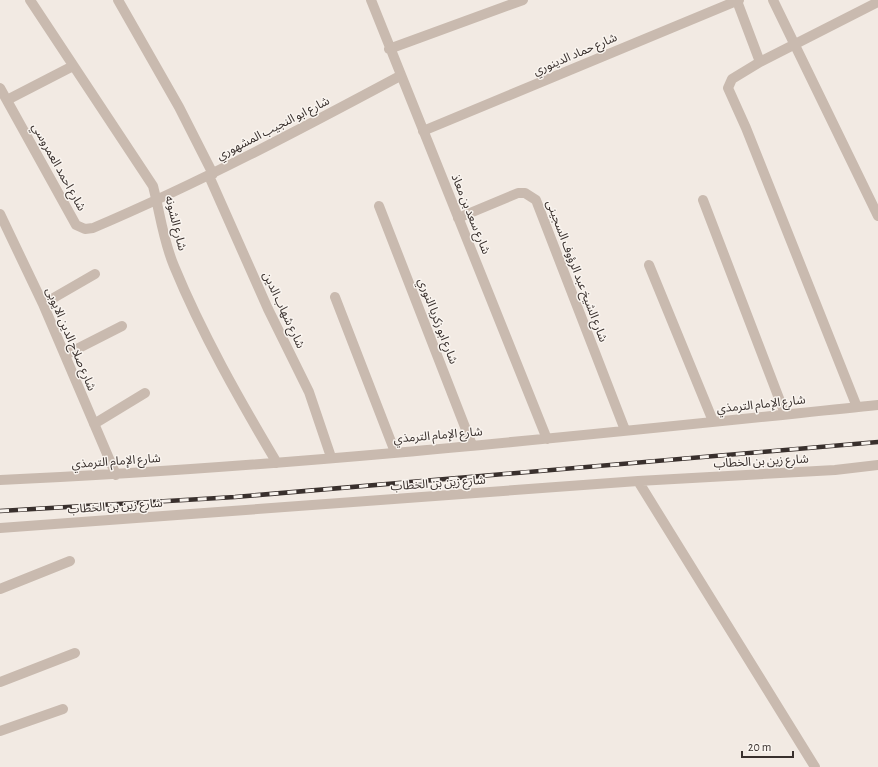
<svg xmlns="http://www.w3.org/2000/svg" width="878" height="767" font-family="'Alegreya Sans','Noto Sans Arabic',sans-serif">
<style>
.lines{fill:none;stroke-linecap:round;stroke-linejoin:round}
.minor{stroke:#c9baaf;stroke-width:10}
.rail-casing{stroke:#39302d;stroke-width:4.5}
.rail{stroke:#f9f4ef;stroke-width:3;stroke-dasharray:9;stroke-linecap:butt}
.labels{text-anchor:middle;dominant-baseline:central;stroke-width:3;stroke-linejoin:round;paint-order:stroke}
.street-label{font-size:12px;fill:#39302d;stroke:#f9f4ef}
</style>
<rect width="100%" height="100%" fill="#f2eae3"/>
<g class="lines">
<path class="minor" d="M 30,0 L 153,186 C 160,213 163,240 174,266 C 202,334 239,399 277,463
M 118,0 L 179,107 L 213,174
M 371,0 L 547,439
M 773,0 L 878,216
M 737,1 L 760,62
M 389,49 L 523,0
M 0,88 L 76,225 L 85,229 L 93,228 C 199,183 299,130 400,76
M 7,100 L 73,66
M 423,131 L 739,0
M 209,176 L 268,309 L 309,392 L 331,457
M 703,200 L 785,414
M 379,206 L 472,445
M 0,214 L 43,304 L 116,475
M 458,218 L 518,193 L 525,193 L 536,200 L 625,430
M 649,265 L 713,421
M 335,297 L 395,452
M 43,304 L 95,274
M 65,355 L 122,326
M 857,407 L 746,128 L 728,88 L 732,79 L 760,62 L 878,2
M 94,424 L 145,393
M 0,480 C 293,467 586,435 878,405
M 638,481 L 815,767
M 0,528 L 638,481 L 835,470 L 878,465
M 0,589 L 70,561
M 0,682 L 75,653
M 0,731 L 63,709"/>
<g class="rail-casing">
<path id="rail" d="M 0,511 L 235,497 L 878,442"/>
</g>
<use href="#rail" class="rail"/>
</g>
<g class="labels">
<g class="street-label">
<text transform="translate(575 54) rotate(-23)">شارع حماد الدينوري</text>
<text transform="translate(273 128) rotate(-27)">شارع ابو النجيب المشهوري</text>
<text transform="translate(59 167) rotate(61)">شارع احمد العمروسي</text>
<text transform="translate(471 214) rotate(68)">شارع سعد بن معاذ</text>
<text transform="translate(176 223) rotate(76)">شارع الشونه</text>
<text transform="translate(577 271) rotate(69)">شارع الشيخ عبد الرؤوف السجينى</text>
<text transform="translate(284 310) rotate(65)">شارع شهاب الدين</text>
<text transform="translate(438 321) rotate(69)">شارع ابو زكريا النوري</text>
<text transform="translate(71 339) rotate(67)">شارع صلاح الدين الايوبى</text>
<text transform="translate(761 404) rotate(-6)">شارع الإمام الترمذي</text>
<text transform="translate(438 435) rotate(-5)">شارع الإمام الترمذي</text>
<text transform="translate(116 461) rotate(-4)">شارع الإمام الترمذي</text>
<text transform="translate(761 461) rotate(-3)">شارع زين بن الخطاب</text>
<text transform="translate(438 483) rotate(-4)">شارع زين بن الخطاب</text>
<text transform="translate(115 506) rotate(-4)">شارع زين بن الخطاب</text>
</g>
</g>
<path d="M742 751v6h51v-6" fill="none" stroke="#39302d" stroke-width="2"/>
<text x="748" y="751" font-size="12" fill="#39302d" stroke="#f9f4ef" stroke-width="3" paint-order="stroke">20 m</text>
</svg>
